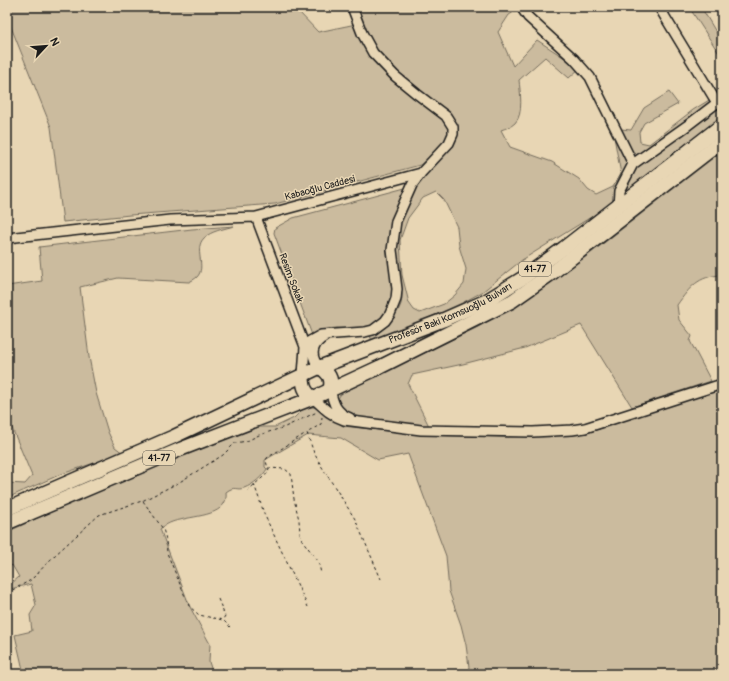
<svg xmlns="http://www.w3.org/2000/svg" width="729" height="681" font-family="Pangolin,sans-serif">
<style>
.green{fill:#cbbb9e;stroke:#746c5d;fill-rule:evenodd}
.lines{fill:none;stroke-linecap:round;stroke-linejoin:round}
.minor-casing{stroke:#1c1c1c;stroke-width:12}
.highway-casing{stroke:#1c1c1c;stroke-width:16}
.path{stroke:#1c1c1c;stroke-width:1;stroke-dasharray:3 3;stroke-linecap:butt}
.minor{stroke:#e8d6b4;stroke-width:9}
.highway{stroke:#e8d6b4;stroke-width:13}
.labels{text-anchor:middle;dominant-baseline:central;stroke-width:3;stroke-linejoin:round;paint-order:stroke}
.shield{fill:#e8d6b4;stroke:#59544a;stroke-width:1}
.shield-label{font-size:9px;font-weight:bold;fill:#1c1c1c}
.street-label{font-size:10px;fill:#1c1c1c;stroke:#e8d6b4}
</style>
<rect width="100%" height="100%" fill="#e8d6b4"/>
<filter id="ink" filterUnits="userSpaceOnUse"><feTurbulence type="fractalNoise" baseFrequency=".025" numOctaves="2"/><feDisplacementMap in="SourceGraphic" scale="8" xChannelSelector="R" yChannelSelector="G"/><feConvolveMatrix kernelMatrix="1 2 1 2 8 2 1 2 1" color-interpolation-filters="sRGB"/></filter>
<g filter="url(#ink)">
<path class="green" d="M 7,7 L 293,7 L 298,11 L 318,32 L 356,24 L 364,47 L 377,63 L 446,122 L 450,129 L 448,140 L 420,165 L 275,204 L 130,215 L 63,222 L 51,127 L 7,17 Z
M 355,7 L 397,9 L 408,7 L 516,7 L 519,9 L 509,15 L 498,32 L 513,66 L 537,40 L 580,68 L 569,78 L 545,57 L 519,80 C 520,91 524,114 515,123 C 511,127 506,128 501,130 L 510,147 L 552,162 L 579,179 L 588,190 L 596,195 L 613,187 L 621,174 L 613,132 L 621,129 L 631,130 L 644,108 L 669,92 L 678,104 L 644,123 L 639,132 L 640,142 L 649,144 L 693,110 L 722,92 L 722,118 L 625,193 L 591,217 L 522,260 L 482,292 L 462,303 L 373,343 L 370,336 C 383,330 397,317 401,304 C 404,292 399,279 398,267 C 396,254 396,241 399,228 C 402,210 412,191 423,176 C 435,161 450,148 458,130 L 454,120 L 413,87 L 384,60 L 369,39 ZM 436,192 L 444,200 L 457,227 L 459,246 L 466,269 L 464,284 L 455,295 L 444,304 L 420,313 L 414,310 L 409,303 L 402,275 L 400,240 L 408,218 L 423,198 Z
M 689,7 L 701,7 L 722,42 L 722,58 Z
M 722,151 L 722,275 C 698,276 690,287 677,305 L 679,320 L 692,336 L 690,341 L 711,381 L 632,407 L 581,325 L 525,348 L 463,364 L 412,375 L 408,384 L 429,426 L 351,417 L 339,405 L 338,399 L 340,395 L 344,392 L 478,327 L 525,300 L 591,253 Z
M 405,188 L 398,206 L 393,289 L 390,310 L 373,327 L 352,329 L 337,328 L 327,329 L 312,335 L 274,233 L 275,228 L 293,218 Z
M 234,226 C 224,229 211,231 204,238 C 193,249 207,267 197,277 C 195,279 191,281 189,282 L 118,278 L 80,287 L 89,357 L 96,393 L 108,432 L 115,447 L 123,453 L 59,475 L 7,498 L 7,483 L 25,484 L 32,476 L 7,416 L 7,286 L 42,281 L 39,247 L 192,229 Z
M 722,388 L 722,674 L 467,674 L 469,667 L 466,645 L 461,625 L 449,591 L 446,556 L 408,454 L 378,460 L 341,438 L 308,435 L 265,460 L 265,467 L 267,469 C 263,476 253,485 244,488 C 236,491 235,485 226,492 C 229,516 197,515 180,520 C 173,521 166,524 160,529 L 190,607 L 210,644 L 209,662 L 213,674 L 24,674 L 15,635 L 32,631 L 30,615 L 36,605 L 31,584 L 10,589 L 11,584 L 19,577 L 12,565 L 7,569 L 7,532 L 88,495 L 204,446 L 259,427 L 275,427 L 294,418 L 302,410 L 307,408 L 313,407 L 321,410 L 343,426 L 424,435 L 505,437 L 572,435 L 590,432 Z"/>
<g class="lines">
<g class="minor-casing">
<path id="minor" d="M 521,7 L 528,17 L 574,59 L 590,77 L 633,164 L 688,125 L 722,99
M 659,7 L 717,103
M 618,207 L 619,191 L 633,164
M 256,217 L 305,347
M 7,238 L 170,220 L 256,217 L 421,173
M 320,367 C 309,357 312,344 324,337
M 303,375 L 305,347 L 310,341 L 321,335 L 365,332 L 373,330 L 385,321 L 390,314 L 396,299 L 397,289 L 392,250 L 396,221 L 412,185 L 421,173 L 449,143 L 453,134 L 453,127 L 446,116 L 417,94 L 395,76 L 373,53 L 362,33 L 352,7
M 330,389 C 333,403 336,413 350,418
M 313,398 C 323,407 331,416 344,420 L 421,430 L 533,432 L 572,430 L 585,428 L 722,384"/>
</g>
<g class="highway-casing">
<g id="highway">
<path d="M 320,367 C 328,373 333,378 330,389"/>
<path d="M 303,375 C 303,386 304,391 313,398"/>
<path id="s1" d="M 7,509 L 173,437 L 320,367 L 443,320 L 486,301 L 523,278 L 564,248 L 722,125"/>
<path d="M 7,523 L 181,449 L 313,398 L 380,367 L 512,301 L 552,273 L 722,141"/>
</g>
</g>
<path class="path" d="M 322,417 L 321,424 L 307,433 L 314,453 L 322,467 L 355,519 L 381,579
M 268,468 L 285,469 L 291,474 L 294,499 L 299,520 L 300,533 L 302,540 L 318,561 L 321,573
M 254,484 L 265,516 L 308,607
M 247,491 L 269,472 L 266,461 L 267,458 L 306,433
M 143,501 L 163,529 L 166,539 L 167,553 L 189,606 L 199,615 L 223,620 L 230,627
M 7,593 L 31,580 L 54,556 L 99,515 L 142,501 L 178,483 L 223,455 L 235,443 L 247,441 L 259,435 L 285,427 L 317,412
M 218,599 L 225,616 L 223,619"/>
<use href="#minor" class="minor"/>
<use href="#highway" class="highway"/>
</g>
</g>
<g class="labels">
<g class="shield">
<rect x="519" y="262" width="32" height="14" rx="3"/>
<rect x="143" y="451" width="32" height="14" rx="3"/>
</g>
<g class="shield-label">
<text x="535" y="269">41-77</text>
<text x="159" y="458">41-77</text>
</g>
<g class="street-label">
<text transform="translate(320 188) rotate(-15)">Kabaoğlu Caddesi</text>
<text transform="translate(291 278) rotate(69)">Resim Sokak</text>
<text stroke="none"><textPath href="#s1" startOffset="485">Profesör Baki Komsuoğlu Bulvarı</textPath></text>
</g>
</g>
<rect width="729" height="681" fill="none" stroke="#e8d6b4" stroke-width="24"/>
<rect x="12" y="12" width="705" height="657" fill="none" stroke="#1c1c1c" stroke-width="1.5" filter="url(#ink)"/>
<g transform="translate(46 46) rotate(64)" stroke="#e8d6b4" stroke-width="3" paint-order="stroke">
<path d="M0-3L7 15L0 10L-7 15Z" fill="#1c1c1c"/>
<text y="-6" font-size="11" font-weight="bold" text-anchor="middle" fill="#1c1c1c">N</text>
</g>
</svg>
